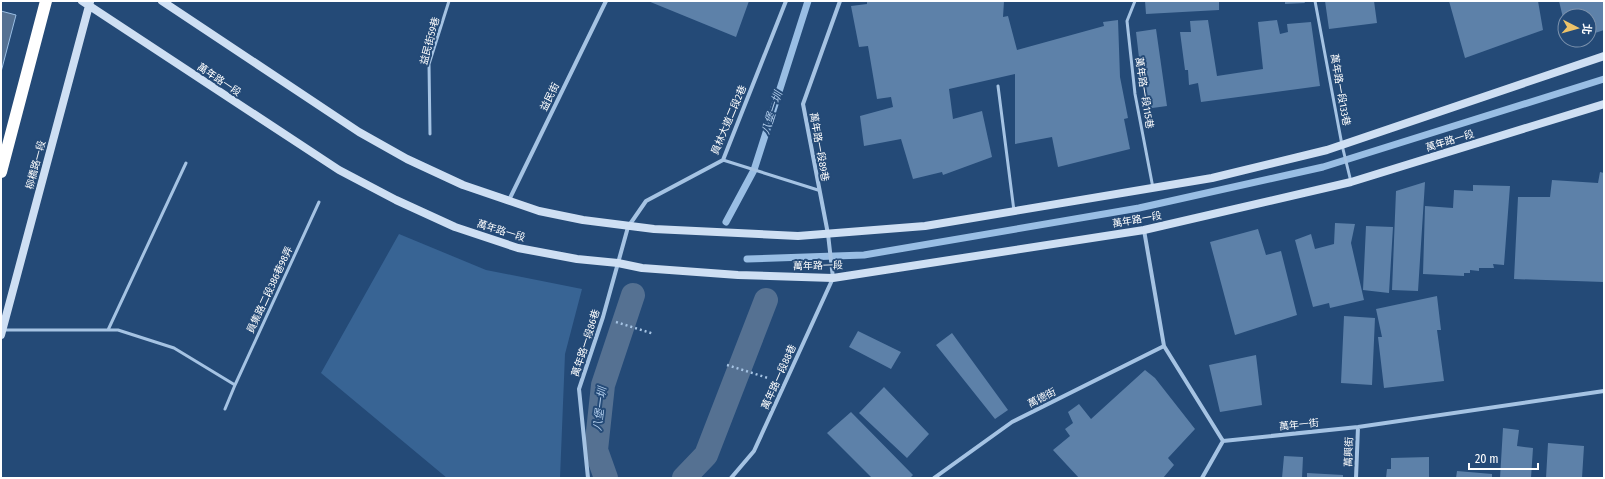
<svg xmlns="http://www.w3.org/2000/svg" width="1605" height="479" font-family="'Fira Sans Condensed','Noto Sans TC',sans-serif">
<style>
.green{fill:#386494}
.water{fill:#557192;stroke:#99bee4}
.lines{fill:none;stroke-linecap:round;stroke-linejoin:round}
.stream{stroke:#99bee4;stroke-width:7}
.canal{stroke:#557192;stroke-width:24}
.building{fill:#5d81a9}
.path{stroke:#a5c3e3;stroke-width:2.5;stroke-dasharray:2 3;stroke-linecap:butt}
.lane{stroke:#a5c3e3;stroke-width:3}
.street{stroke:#a5c3e3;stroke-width:4}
.secondary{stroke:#cedff3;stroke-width:8}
.highway{stroke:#fff;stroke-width:12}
.labels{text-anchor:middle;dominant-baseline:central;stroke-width:4;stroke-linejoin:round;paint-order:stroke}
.street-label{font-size:10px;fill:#fff;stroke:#244a77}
.water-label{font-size:11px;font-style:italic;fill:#b0cceb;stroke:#244a77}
</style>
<rect width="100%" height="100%" fill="#244a77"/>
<path class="green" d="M 399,234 L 486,270 L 582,289 L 565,354 L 560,478 L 447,478 L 321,373 Z"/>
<path class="water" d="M 1,11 L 16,15 L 1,72 Z"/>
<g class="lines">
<path class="stream" d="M 726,222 L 754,170 L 808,1
M 747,259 L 864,255 L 1139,208 L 1323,167 L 1604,79"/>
<path class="canal" d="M 606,478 L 596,450 L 603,385 L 633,295
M 684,478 L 706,455 L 766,300"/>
</g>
<path class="building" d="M 648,1 L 749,1 L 736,37 Z
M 867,1 L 1004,1 L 1003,17 L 1008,16 L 1017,50 L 1104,26 L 1103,22 L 1118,20 L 1120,77 L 1128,118 L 1124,119 L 1130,149 L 1058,167 L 1052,137 L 1015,144 L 1015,74 L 949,89 L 953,119 L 982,111 L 992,157 L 943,175 L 942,172 L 913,179 L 901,139 L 864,146 L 860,116 L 893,107 L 891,97 L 877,99 L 868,46 L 859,47 L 851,6 L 867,4 Z
M 1145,1 L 1219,1 L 1219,10 L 1146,14 Z
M 1285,1 L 1304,1 L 1305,3 L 1285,4 Z
M 1325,1 L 1374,1 L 1377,23 L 1329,29 Z
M 1449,1 L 1538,1 L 1543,30 L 1465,58 Z
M 1559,1 L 1604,1 L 1604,30 L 1589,35 L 1589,16 L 1565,16 L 1564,22 Z
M 1208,20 L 1217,76 L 1263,69 L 1258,22 L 1277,20 L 1280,34 L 1288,32 L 1287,24 L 1311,22 L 1320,86 L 1201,102 L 1198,83 L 1189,85 L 1188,70 L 1185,70 L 1180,32 L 1191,32 L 1190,21 Z
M 1156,29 L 1167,106 L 1145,109 L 1136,32 Z
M 1600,172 L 1604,173 L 1604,282 L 1514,279 L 1518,197 L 1550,197 L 1552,180 L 1598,183 Z
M 1425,182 L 1418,291 L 1392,290 L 1396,191 Z
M 1473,185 L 1510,186 L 1504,265 L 1493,264 L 1494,268 L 1479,268 L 1479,271 L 1470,270 L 1470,273 L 1464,273 L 1464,276 L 1423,274 L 1425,206 L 1453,208 L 1454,190 L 1473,191 Z
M 1335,223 L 1355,224 L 1351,243 L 1364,300 L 1330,308 L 1329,303 L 1313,307 L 1295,240 L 1311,234 L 1315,249 L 1334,244 Z
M 1366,226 L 1393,227 L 1389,293 L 1363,290 Z
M 1258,229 L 1266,255 L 1281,251 L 1297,315 L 1235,335 L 1210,242 Z
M 1437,296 L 1441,330 L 1437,330 L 1444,381 L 1384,388 L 1378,337 L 1382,337 L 1376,309 Z
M 1344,316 L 1375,318 L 1372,385 L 1341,383 Z
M 858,331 L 901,352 L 891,369 L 849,347 Z
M 952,333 L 1008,410 L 995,419 L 936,345 Z
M 1256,355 L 1262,405 L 1220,412 L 1209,365 Z
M 1145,370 L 1155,378 L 1195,429 L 1168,458 L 1174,465 L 1163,478 L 1079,478 L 1053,450 L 1070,436 L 1065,429 L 1073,423 L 1068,412 L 1079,404 L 1091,419 Z
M 884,387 L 929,434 L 907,458 L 859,413 Z
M 851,412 L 913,475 L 910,478 L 872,478 L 827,433 Z
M 1503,428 L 1519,430 L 1517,446 L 1533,448 L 1531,478 L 1500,478 Z
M 1548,443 L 1584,446 L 1582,478 L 1546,478 Z
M 1284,456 L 1303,457 L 1302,478 L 1282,478 Z
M 1429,457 L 1429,478 L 1386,478 L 1387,469 L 1391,469 L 1391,458 Z
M 1457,471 L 1492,474 L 1492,478 L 1456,478 Z
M 1307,473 L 1343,475 L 1343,478 L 1307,478 Z"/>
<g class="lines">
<path class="path" d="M 616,322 L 654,334
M 727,365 L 768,378"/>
<path class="lane" d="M 1135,1 L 1127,21 L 1135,94 L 1153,188
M 1315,1 L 1342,145 L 1351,182
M 998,86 L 1014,211
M 430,134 L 429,64 L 449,1
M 723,160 L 818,190
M 4,330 L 118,330 L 174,348 L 235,385 L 319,202
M 108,330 L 186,163
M 225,409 L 235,385"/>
<path class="street" d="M 509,200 L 606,1
M 1144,230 L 1164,346 L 1223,441 L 1358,427 L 1604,391
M 588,478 L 579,389 L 603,317 L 628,227 L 646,201 L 723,160 L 786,1
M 731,478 L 754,451 L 833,278 L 828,234 L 803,104 L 840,1
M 934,478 L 1012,422 L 1164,346
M 1202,478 L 1223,441
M 1356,478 L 1358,427"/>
<path class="secondary" d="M 82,1 L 339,170 L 396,200 L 455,227 L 518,248 L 577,259 L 618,263 L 642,268 L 738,275 L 833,278 L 1144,230 L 1351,182 L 1604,104
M 162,1 L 359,132 L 407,159 L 463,185 L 539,211 L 583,220 L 654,229 L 798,236 L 925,226 L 1212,178 L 1327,150 L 1604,56
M 1,335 L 90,2"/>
<path class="highway" d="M 1,172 L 46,1"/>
</g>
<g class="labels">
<g class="street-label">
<text transform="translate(430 41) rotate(-75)">益民街59巷</text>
<text transform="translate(219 80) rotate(34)">萬年路一段</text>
<text transform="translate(1340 90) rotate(80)">萬年路一段133巷</text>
<text transform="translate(1144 93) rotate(81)">萬年路一段115巷</text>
<text transform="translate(550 97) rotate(-64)">益民街</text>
<text transform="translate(729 120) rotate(-67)">員林大道二段2巷</text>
<text transform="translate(1450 141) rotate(-17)">萬年路一段</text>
<text transform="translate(819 147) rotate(80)">萬年路一段89巷</text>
<text transform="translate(36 165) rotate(-75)">柳橋路一段</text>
<text transform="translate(1137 220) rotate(-10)">萬年路一段</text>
<text transform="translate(501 231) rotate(17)">萬年路一段</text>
<text transform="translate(818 266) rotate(-1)">萬年路一段</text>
<text transform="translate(270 290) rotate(-65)">員集路二段386巷98弄</text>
<text transform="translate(586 343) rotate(-72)">萬年路一段86巷</text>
<text transform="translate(779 377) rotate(-66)">萬年路一段88巷</text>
<text transform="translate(1042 398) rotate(-27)">萬德街</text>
<text transform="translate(1299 425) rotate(-6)">萬年一街</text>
<text transform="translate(1349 452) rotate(-88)">萬興街</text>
</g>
<g class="water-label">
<text transform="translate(772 113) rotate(-72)">八堡一圳</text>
<text transform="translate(600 409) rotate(-83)">八堡一圳</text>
</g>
</g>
<rect width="1605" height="479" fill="none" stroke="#ffffff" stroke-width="4"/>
<g transform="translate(1577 28) rotate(96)"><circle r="19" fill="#244a77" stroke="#7c92ad"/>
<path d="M0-3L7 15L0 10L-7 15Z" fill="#edc369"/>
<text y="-6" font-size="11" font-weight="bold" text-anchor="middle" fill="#ffffff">北</text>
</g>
<path d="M1469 463v6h69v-6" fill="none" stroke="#ffffff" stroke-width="2"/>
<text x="1475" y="463" font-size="12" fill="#ffffff" stroke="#244a77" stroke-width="3" paint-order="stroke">20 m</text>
</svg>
